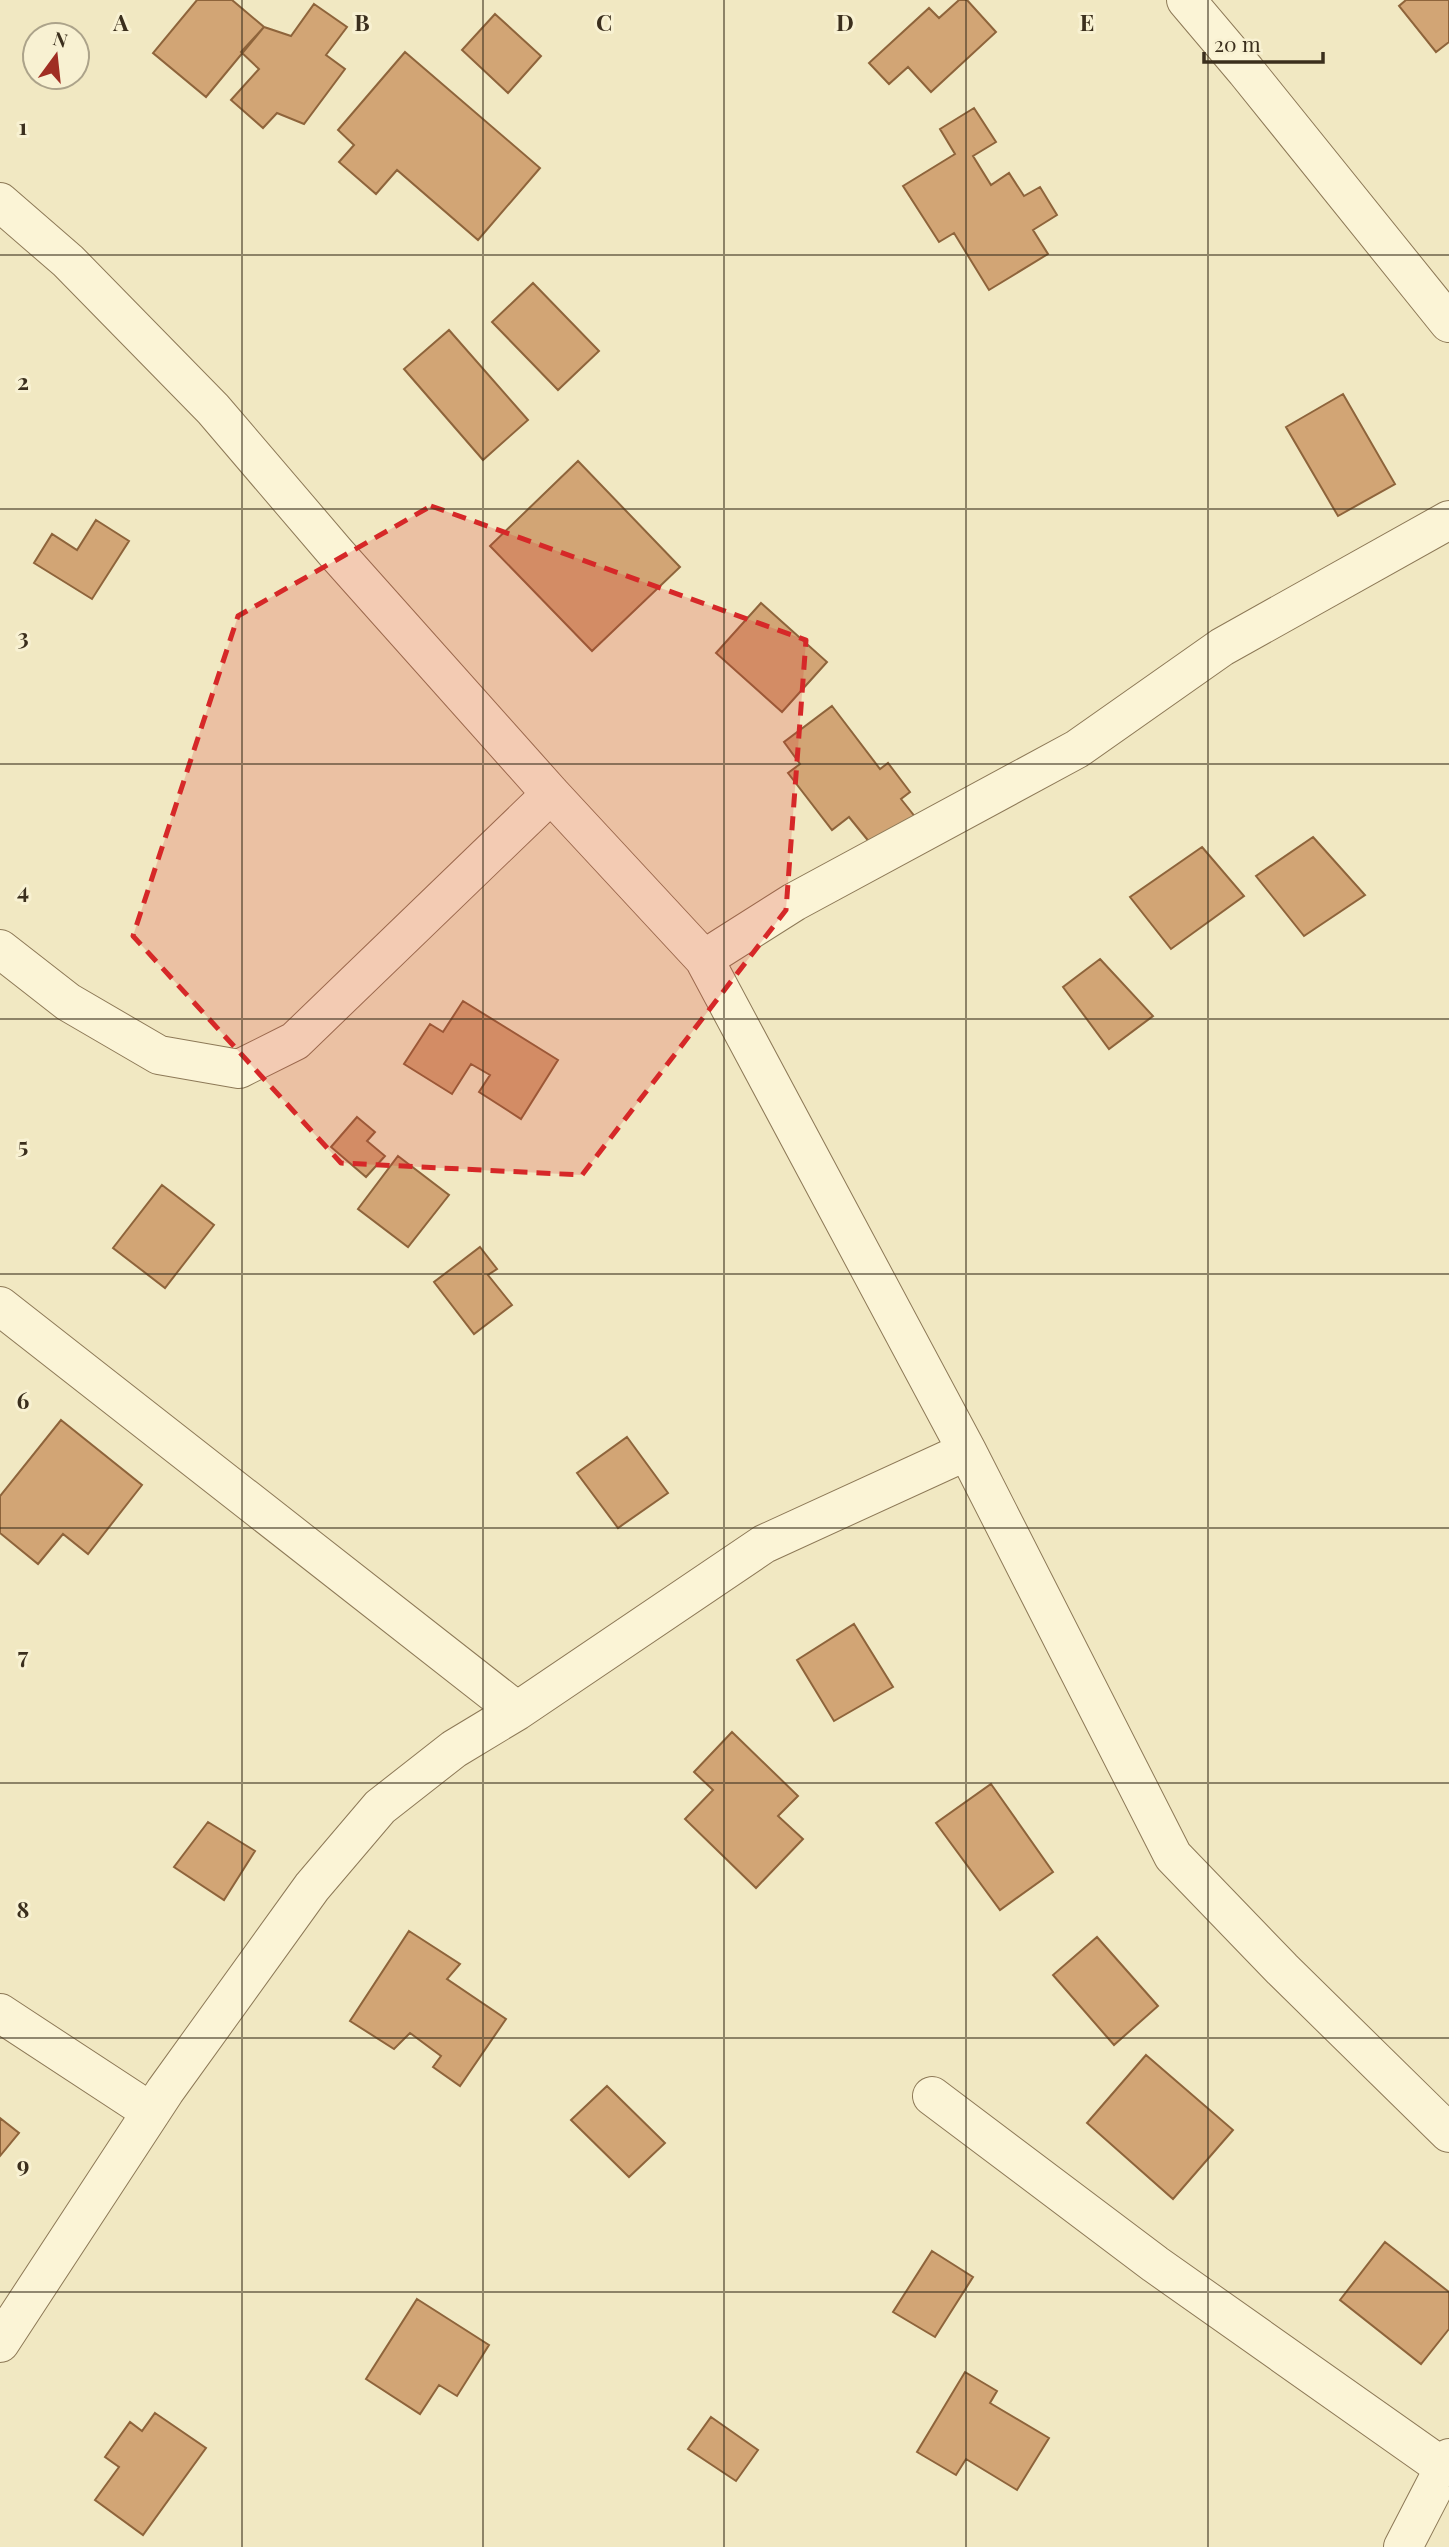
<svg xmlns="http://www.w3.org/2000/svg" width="1449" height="2547" font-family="'Playfair Display',serif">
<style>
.building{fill:#d2a575;stroke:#8e643b;stroke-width:2}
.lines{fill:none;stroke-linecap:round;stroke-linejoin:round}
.street-casing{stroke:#8d7957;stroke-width:40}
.street{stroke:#fbf4d6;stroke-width:38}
.marked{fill:#d62828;fill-opacity:0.2;stroke:#d62828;stroke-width:5;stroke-dasharray:14 9;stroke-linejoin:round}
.grid{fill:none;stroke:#3b2f1d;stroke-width:2;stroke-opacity:0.55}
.grid-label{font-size:23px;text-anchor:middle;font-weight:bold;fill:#3b2f1d;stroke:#f8f1d2;stroke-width:6;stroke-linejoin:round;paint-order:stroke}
</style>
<rect width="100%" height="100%" fill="#f1e8c2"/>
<path class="building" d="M 197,0 L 232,0 L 264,27 L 206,97 L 153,53 Z
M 959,0 L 967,0 L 996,32 L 931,92 L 908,67 L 889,84 L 869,63 L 929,8 L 939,18 Z
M 1406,0 L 1449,0 L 1449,42 L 1436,52 L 1399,6 Z
M 314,4 L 347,27 L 326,55 L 345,69 L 304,124 L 277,113 L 263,128 L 231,100 L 259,69 L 241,52 L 264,27 L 291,36 Z
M 495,14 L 541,56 L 508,93 L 462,50 Z
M 405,52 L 540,168 L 478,240 L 397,170 L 376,194 L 339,162 L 354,145 L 338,130 Z
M 974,108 L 996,142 L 973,156 L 991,185 L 1009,173 L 1024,196 L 1040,187 L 1057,215 L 1033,230 L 1048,254 L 989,290 L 954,233 L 939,242 L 903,186 L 955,154 L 940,129 Z
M 533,283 L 599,351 L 558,390 L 492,322 Z
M 449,330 L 528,420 L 483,460 L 404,369 Z
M 1343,394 L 1395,484 L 1338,516 L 1286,427 Z
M 578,461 L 680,567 L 592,651 L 490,546 Z
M 96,520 L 129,541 L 92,599 L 34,563 L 52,534 L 77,550 Z
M 761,603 L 827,662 L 782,712 L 716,653 Z
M 832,706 L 880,769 L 888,763 L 910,792 L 901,799 L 916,818 L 875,849 L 849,817 L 832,830 L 788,773 L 800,764 L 784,742 Z
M 1313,837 L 1365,895 L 1304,936 L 1256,876 Z
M 1202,847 L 1244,896 L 1171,949 L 1130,897 Z
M 1100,959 L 1153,1016 L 1109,1049 L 1063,987 Z
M 463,1001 L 558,1060 L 521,1119 L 479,1092 L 490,1075 L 471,1064 L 452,1094 L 404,1064 L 430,1024 L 443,1032 Z
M 357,1117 L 375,1132 L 367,1141 L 385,1156 L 366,1177 L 331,1147 Z
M 398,1156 L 449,1195 L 408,1247 L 358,1209 Z
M 162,1185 L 214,1225 L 165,1288 L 113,1248 Z
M 480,1247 L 497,1269 L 488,1275 L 512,1305 L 474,1334 L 434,1282 Z
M 61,1420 L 142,1485 L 88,1554 L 63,1534 L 38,1564 L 0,1533 L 0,1496 Z
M 627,1437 L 668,1493 L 618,1528 L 577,1473 Z
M 854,1624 L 893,1687 L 834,1721 L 797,1660 Z
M 732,1732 L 798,1796 L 778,1816 L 803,1839 L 756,1888 L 685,1819 L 713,1790 L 694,1772 Z
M 991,1784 L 1053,1872 L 1000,1910 L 936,1823 Z
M 208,1822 L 255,1851 L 224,1900 L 174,1867 Z
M 409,1931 L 460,1964 L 447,1979 L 506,2019 L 460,2086 L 433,2067 L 441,2056 L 410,2033 L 394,2049 L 350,2021 Z
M 1097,1937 L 1158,2006 L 1114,2045 L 1053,1975 Z
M 1146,2055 L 1233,2130 L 1173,2199 L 1087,2123 Z
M 607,2086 L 665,2143 L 629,2177 L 571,2120 Z
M 0,2118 L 19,2133 L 0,2156 Z
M 1385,2242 L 1449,2292 L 1449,2329 L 1421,2364 L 1340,2300 Z
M 932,2251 L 973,2277 L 935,2337 L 893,2312 Z
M 417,2299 L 489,2345 L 457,2396 L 439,2385 L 420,2414 L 366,2379 Z
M 965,2372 L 997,2391 L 990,2403 L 1049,2438 L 1017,2490 L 966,2459 L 956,2475 L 917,2452 Z
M 155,2413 L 206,2448 L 143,2535 L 95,2500 L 119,2467 L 105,2457 L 130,2422 L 142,2431 Z
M 711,2417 L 758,2450 L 736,2481 L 688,2449 Z"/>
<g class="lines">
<g class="street-casing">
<path id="street" d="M 1186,0 L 1246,71 L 1449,323
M 0,202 L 68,261 L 213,409 L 336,553 L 551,794 L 704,959 L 967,1451 L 1173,1856 L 1282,1969 L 1449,2133
M 0,949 L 68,1002 L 159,1055 L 239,1069 L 295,1041 L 551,794
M 704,959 L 794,902 L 1077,749 L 1222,647 L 1449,520
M 0,1306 L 517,1711
M 0,2013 L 151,2112
M 932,2096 L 1155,2264 L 1444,2468
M 0,2343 L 165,2091 L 312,1887 L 380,1807 L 454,1749 L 517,1711 L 764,1544 L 967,1451
M 1403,2547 L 1449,2458"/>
</g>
<use href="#street" class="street"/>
</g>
<path class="marked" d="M 431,506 L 806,640 L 786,910 L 582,1175 L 341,1163 L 133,936 L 238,616 Z"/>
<path class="grid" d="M 242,0 L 242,2547M 483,0 L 483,2547M 724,0 L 724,2547M 966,0 L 966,2547M 1208,0 L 1208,2547M 0,255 L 1449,255M 0,509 L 1449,509M 0,764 L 1449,764M 0,1019 L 1449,1019M 0,1274 L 1449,1274M 0,1528 L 1449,1528M 0,1783 L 1449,1783M 0,2038 L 1449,2038M 0,2292 L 1449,2292"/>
<g class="grid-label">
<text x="121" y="31">A</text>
<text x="362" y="31">B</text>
<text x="604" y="31">C</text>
<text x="845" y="31">D</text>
<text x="1087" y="31">E</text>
<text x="23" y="135">1</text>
<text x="23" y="390">2</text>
<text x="23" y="645">3</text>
<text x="23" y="899">4</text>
<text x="23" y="1154">5</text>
<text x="23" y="1409">6</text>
<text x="23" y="1664">7</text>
<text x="23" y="1918">8</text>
<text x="23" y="2173">9</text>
</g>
<g transform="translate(56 56) rotate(15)"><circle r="33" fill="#f8f1d2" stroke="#aca38a" stroke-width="2"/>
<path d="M0-5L12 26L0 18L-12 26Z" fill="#a02e23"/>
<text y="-10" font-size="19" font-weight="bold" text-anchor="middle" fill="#3b2f1d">N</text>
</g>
<path d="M1204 52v10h119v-10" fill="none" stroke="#3b2f1d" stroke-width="3.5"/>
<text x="1214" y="52" font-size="21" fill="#3b2f1d" stroke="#f8f1d2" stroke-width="5" paint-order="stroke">20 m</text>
</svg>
